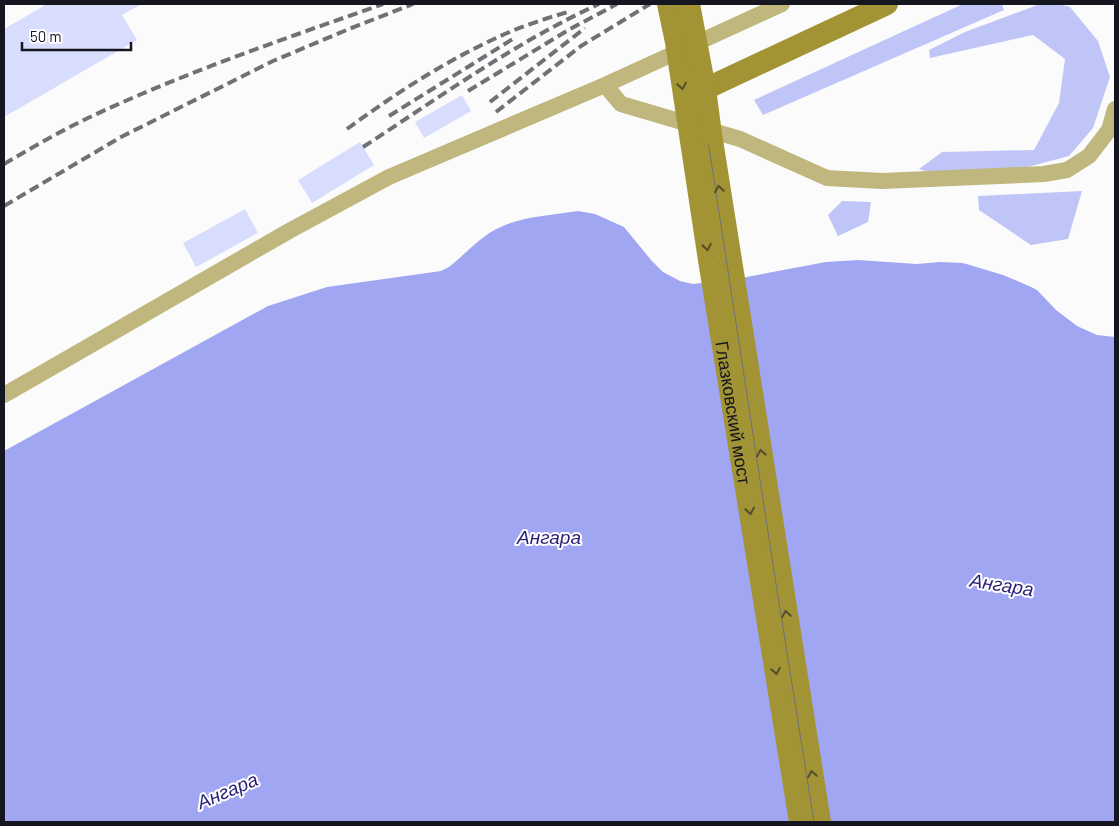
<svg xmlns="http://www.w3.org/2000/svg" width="1119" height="826" font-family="Barlow,sans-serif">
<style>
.green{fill:#c0c5f7}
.water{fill:#a0a6f2}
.building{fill:#d9ddfd}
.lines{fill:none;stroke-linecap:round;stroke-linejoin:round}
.minor{stroke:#bfb77d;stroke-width:16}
.secondary{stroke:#a29434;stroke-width:22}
.tram{stroke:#707176;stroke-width:1}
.rail{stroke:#707176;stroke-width:4;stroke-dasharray:10 5;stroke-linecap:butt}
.secondary-bridge{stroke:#a29434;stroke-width:22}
.oneway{stroke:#544f28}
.labels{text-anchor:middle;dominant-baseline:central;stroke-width:4;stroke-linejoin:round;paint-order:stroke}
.street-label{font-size:18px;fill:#15161f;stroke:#fff}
.water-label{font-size:19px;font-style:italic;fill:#2a1f76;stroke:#fff}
</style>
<rect width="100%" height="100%" fill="#fbfbfb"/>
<path class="green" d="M 963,4 L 1002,4 L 1004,10 L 763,115 L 754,100 Z
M 1040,4 L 1058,4 L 1070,7 L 1098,41 L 1110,77 L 1093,128 L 1069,156 L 1024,168 L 932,173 L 919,169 L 942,152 L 1034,150 L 1059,103 L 1065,59 L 1033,35 L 930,58 L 929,50 L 965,32 Z
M 1082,191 L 1068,239 L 1031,245 L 979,210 L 978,196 Z
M 842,201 L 871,202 L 868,222 L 838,236 L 828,215 Z"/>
<path class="water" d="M 578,211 L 595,214 L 624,227 L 651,260 L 663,272 L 680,281 L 693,284 L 736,279 L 826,262 L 858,260 L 917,264 L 940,262 L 963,263 L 1003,275 L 1029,286 L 1037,290 L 1056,310 L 1077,326 L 1097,335 L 1115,337 L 1115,822 L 4,822 L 4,451 L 268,306 L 327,287 L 441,271 L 449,267 C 463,256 475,242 491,232 C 517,216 548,216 578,211 Z"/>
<path class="building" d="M 47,4 L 142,4 L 122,15 L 137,40 L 4,117 L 4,29 Z
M 462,95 L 471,111 L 424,138 L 415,122 Z
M 360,142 L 374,165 L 312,203 L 298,180 Z
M 245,209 L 258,233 L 196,267 L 183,243 Z"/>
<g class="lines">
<path class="minor" d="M 605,85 L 621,104 L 740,139 L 827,178 L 882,181 L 1044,174 L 1067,170 L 1089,156 L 1109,130 L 1115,109
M 4,395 L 289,231 L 389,177 L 605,85 L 782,4"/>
<path class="secondary" d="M 705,89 L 887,4
M 711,134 L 820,822"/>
<path class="tram" d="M 674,4 L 680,34 L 764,573 L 804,822
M 684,4 L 703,108 L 774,571 L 814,822"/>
<path class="rail" d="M 468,91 L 570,29 L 617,4
M 490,102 L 585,28
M 496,112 L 581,46 L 650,4
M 389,116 L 516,37
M 347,129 C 399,91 453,56 512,31 C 531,23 551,17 571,11
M 363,147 C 440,97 516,42 599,4
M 4,164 C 31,148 59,132 88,118 C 183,73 284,39 383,4
M 4,206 L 121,137 L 273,61 L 349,29 L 413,4"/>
<g class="secondary-bridge">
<path id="s1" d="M 668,4 L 676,42 L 709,260 L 800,822"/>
<path d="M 689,4 L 705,89 L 711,134"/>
</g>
</g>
<defs><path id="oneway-chevron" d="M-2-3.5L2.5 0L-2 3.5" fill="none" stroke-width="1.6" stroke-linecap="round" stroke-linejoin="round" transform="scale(1.25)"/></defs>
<g class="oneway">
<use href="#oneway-chevron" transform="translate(682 86) rotate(81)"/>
<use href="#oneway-chevron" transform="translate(719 189) rotate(-99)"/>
<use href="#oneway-chevron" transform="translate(707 247) rotate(81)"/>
<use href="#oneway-chevron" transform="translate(761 453) rotate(-99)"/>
<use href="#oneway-chevron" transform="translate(750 511) rotate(81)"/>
<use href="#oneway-chevron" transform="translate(786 614) rotate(-99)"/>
<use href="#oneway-chevron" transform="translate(776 671) rotate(81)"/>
<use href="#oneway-chevron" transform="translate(812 774) rotate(-99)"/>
</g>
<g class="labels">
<g class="street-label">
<text stroke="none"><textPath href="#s1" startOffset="414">Глазковский мост</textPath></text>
</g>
<g class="water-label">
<text x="549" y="536">Ангара</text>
<text transform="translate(1002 584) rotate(9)">Ангара</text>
<text transform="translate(227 790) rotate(-23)">Ангара</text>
</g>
</g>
<rect width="1119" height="826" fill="none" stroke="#15161f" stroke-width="10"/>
<path d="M22 42v8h109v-8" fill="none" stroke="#15161f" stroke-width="2.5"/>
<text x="30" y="42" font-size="15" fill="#15161f" stroke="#ffffff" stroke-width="4" paint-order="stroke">50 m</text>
</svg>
